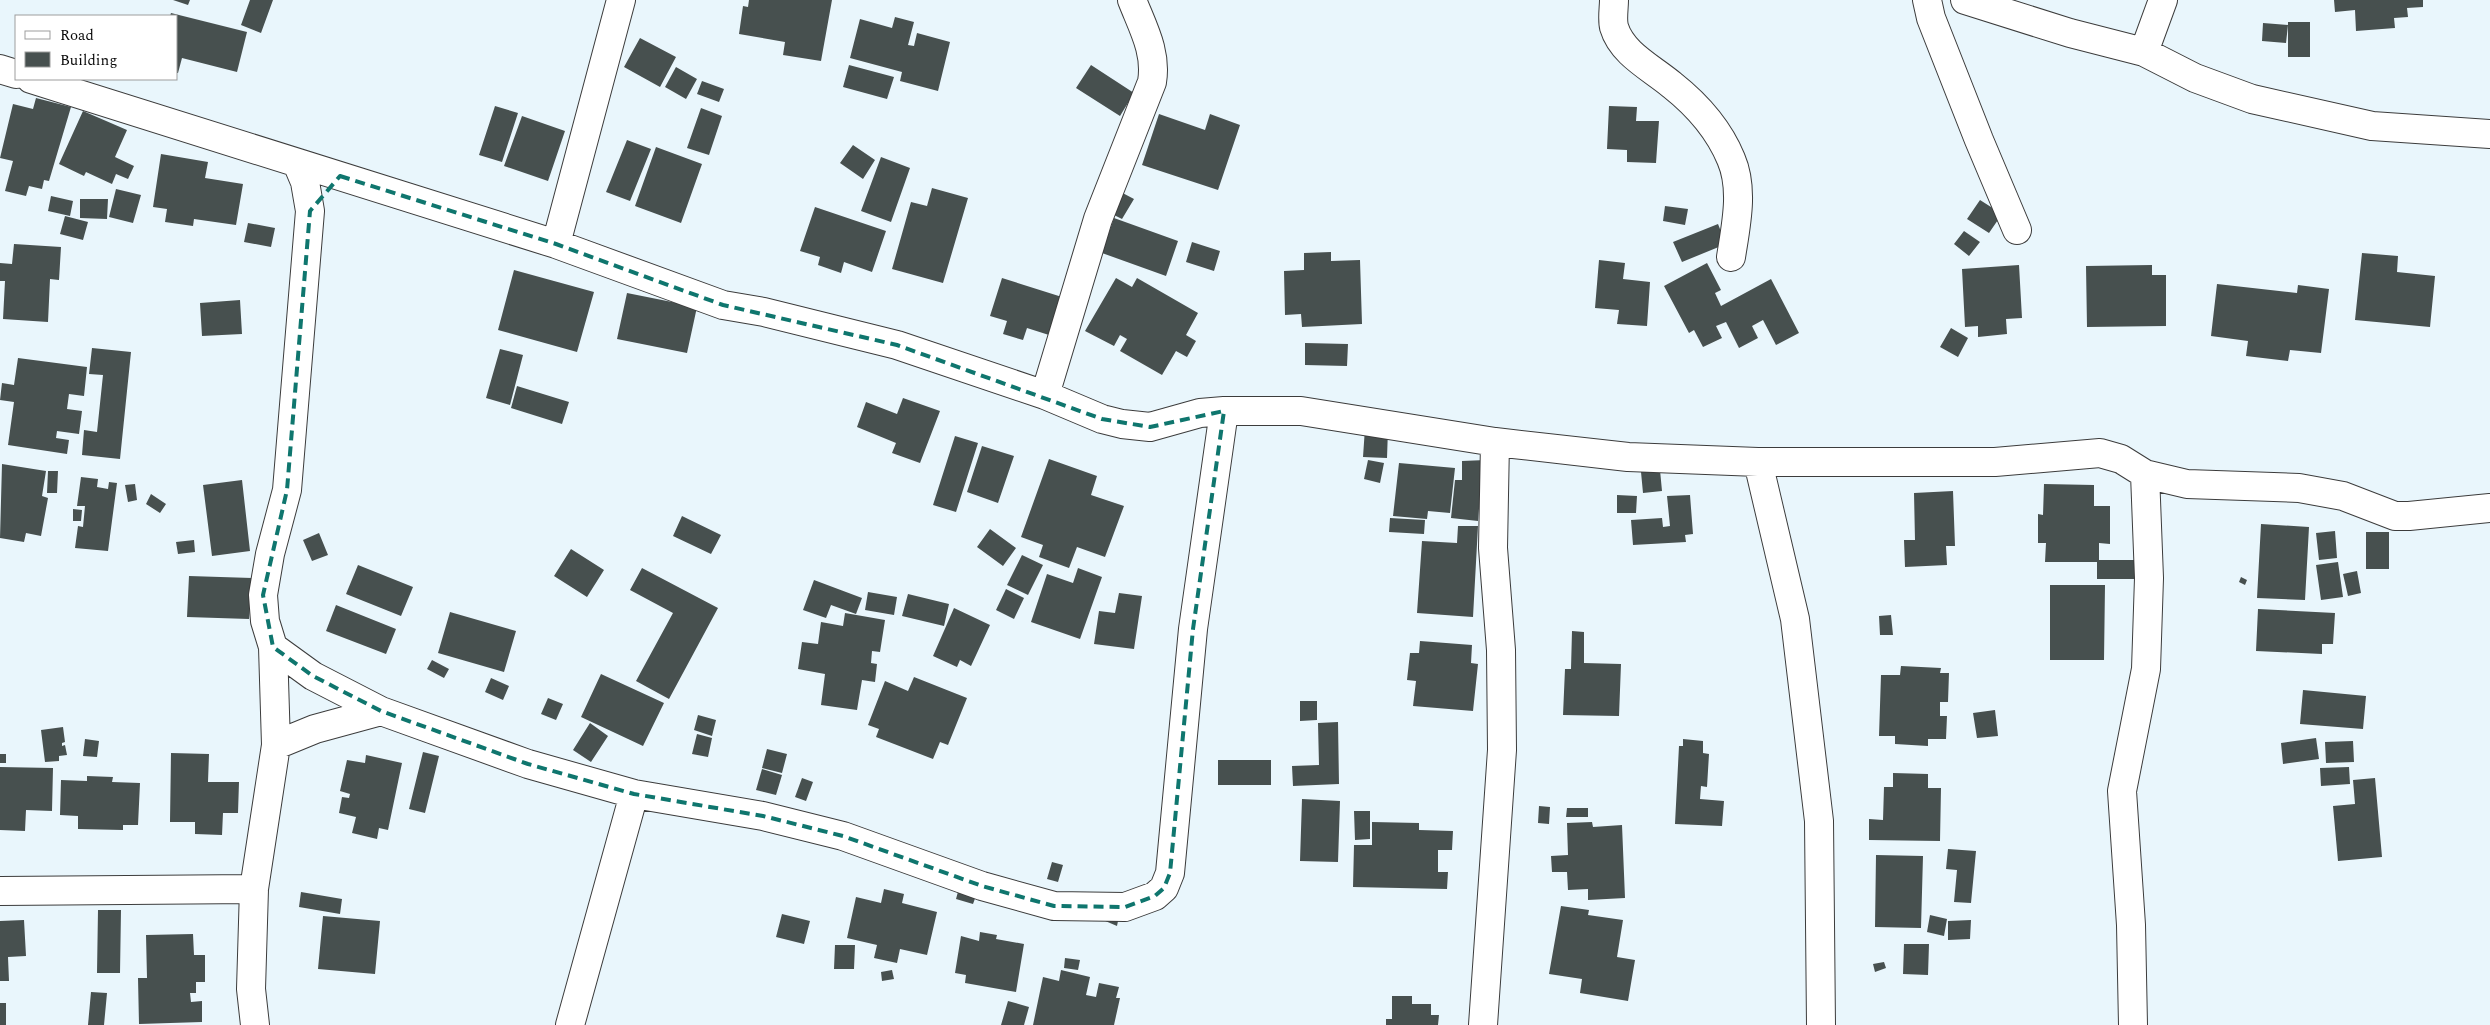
<svg xmlns="http://www.w3.org/2000/svg" width="2490" height="1025" font-family="Spectral,serif">
<style>
.building{fill:#47504f}
.lines{fill:none;stroke-linecap:round;stroke-linejoin:round}
.minor-casing{stroke:#3c3c3c;stroke-width:30}
.minor{stroke:#fff;stroke-width:28}
.marked{fill:none;stroke:#0f766e;stroke-width:4;stroke-dasharray:10 6;stroke-linejoin:round}
</style>
<rect width="100%" height="100%" fill="#e9f6fc"/>
<path class="building" d="M 173,0 L 190,0 L 188,5 Z
M 250,0 L 273,0 L 261,33 L 241,25 Z
M 749,0 L 832,0 L 821,61 L 783,55 L 785,42 L 739,34 L 743,6 L 748,7 Z
M 2334,0 L 2423,0 L 2423,7 L 2407,8 L 2408,17 L 2394,18 L 2395,28 L 2356,31 L 2355,10 L 2335,12 Z
M 171,13 L 247,32 L 237,72 L 182,58 L 178,73 L 176,73 L 176,16 L 170,16 Z
M 895,17 L 914,22 L 908,45 L 914,46 L 917,33 L 950,42 L 938,91 L 900,81 L 902,72 L 850,58 L 860,19 L 892,28 Z
M 2288,22 L 2310,22 L 2310,57 L 2288,57 Z
M 2263,23 L 2288,25 L 2286,43 L 2262,41 Z
M 640,38 L 676,57 L 660,87 L 624,67 Z
M 849,65 L 894,77 L 887,99 L 843,87 Z
M 1091,65 L 1134,93 L 1120,116 L 1076,88 Z
M 676,67 L 697,79 L 686,99 L 665,87 Z
M 702,81 L 724,89 L 719,102 L 697,94 Z
M 36,98 L 71,107 L 49,181 L 44,180 L 42,189 L 29,186 L 26,196 L 5,191 L 13,161 L 0,158 L 13,104 L 33,109 Z
M 495,106 L 518,113 L 502,162 L 479,155 Z
M 1609,106 L 1637,107 L 1636,121 L 1659,121 L 1656,163 L 1627,162 L 1627,150 L 1607,149 Z
M 701,108 L 722,116 L 709,155 L 687,148 Z
M 83,111 L 127,130 L 115,157 L 134,166 L 128,179 L 116,174 L 112,184 L 86,172 L 84,176 L 59,164 Z
M 1159,114 L 1205,130 L 1210,114 L 1240,125 L 1218,190 L 1142,165 Z
M 522,116 L 565,131 L 548,181 L 504,166 Z
M 627,140 L 651,149 L 630,201 L 606,192 Z
M 853,145 L 875,160 L 863,179 L 840,163 Z
M 656,147 L 702,164 L 681,223 L 635,206 Z
M 161,154 L 208,162 L 205,178 L 243,184 L 236,225 L 194,219 L 193,226 L 165,222 L 167,209 L 153,207 Z
M 881,157 L 910,168 L 891,222 L 861,211 Z
M 932,188 L 968,198 L 943,283 L 892,269 L 911,202 L 927,206 Z
M 116,189 L 141,195 L 133,223 L 109,217 Z
M 1115,189 L 1134,199 L 1122,219 L 1104,210 Z
M 51,196 L 73,201 L 70,216 L 48,211 Z
M 80,199 L 108,199 L 107,219 L 80,218 Z
M 1980,200 L 2002,214 L 1989,233 L 1967,219 Z
M 1665,206 L 1688,209 L 1685,225 L 1663,221 Z
M 815,207 L 886,231 L 872,272 L 844,262 L 841,273 L 818,265 L 820,257 L 800,251 Z
M 65,216 L 88,222 L 83,240 L 60,234 Z
M 1114,218 L 1178,241 L 1166,276 L 1102,253 Z
M 248,223 L 275,228 L 271,247 L 244,242 Z
M 1718,224 L 1726,244 L 1682,262 L 1673,242 Z
M 1964,231 L 1980,242 L 1969,256 L 1954,244 Z
M 1192,242 L 1220,251 L 1214,271 L 1186,262 Z
M 14,244 L 61,247 L 59,280 L 50,279 L 48,322 L 3,319 L 5,281 L 0,281 L 0,263 L 12,264 Z
M 1331,252 L 1331,261 L 1360,260 L 1362,324 L 1302,327 L 1301,314 L 1285,315 L 1284,271 L 1304,270 L 1304,253 Z
M 2362,253 L 2398,256 L 2397,272 L 2435,276 L 2430,327 L 2355,320 Z
M 1599,260 L 1625,263 L 1623,279 L 1650,282 L 1647,326 L 1617,324 L 1619,310 L 1595,308 Z
M 1707,263 L 1721,290 L 1715,293 L 1721,306 L 1771,279 L 1799,333 L 1776,345 L 1763,320 L 1752,326 L 1758,338 L 1739,348 L 1726,322 L 1716,326 L 1722,338 L 1703,347 L 1694,330 L 1689,333 L 1664,286 Z
M 2019,265 L 2022,318 L 2006,319 L 2007,334 L 1978,337 L 1978,326 L 1965,327 L 1962,269 Z
M 2152,265 L 2152,275 L 2166,275 L 2166,326 L 2087,327 L 2086,266 Z
M 514,270 L 594,292 L 577,352 L 498,330 Z
M 1002,278 L 1062,297 L 1049,335 L 1027,328 L 1023,340 L 1003,334 L 1007,321 L 990,316 Z
M 1116,278 L 1132,287 L 1137,278 L 1198,313 L 1186,335 L 1196,341 L 1187,357 L 1176,351 L 1162,375 L 1120,351 L 1127,339 L 1120,335 L 1114,346 L 1085,331 Z
M 2217,284 L 2297,293 L 2298,285 L 2329,289 L 2321,353 L 2290,350 L 2288,361 L 2246,356 L 2248,341 L 2211,336 Z
M 627,293 L 697,307 L 687,353 L 617,339 Z
M 240,300 L 242,334 L 202,336 L 200,303 Z
M 1951,328 L 1968,338 L 1958,357 L 1940,347 Z
M 1305,343 L 1348,344 L 1347,366 L 1305,365 Z
M 92,348 L 131,352 L 120,459 L 82,455 L 84,430 L 97,432 L 103,375 L 89,374 Z
M 500,349 L 523,355 L 510,405 L 486,398 Z
M 18,358 L 87,367 L 84,396 L 69,394 L 67,409 L 82,411 L 79,434 L 57,431 L 56,438 L 69,440 L 67,454 L 8,445 L 14,402 L 0,400 L 2,383 L 14,385 Z
M 517,386 L 569,402 L 562,424 L 511,408 Z
M 903,398 L 940,411 L 920,463 L 892,453 L 896,443 L 857,427 L 866,402 L 897,414 Z
M 1365,428 L 1388,429 L 1387,458 L 1363,457 Z
M 955,436 L 978,443 L 956,512 L 933,505 Z
M 982,446 L 1014,456 L 998,503 L 967,492 Z
M 1049,459 L 1097,476 L 1091,495 L 1124,506 L 1105,557 L 1077,547 L 1069,568 L 1039,557 L 1043,545 L 1021,537 Z
M 1368,460 L 1384,463 L 1380,483 L 1364,479 Z
M 1486,460 L 1487,496 L 1480,496 L 1478,521 L 1451,518 L 1455,480 L 1462,480 L 1462,461 Z
M 1399,463 L 1455,468 L 1450,513 L 1428,511 L 1427,519 L 1393,516 Z
M 2,464 L 46,471 L 42,496 L 48,498 L 41,536 L 26,533 L 24,542 L 0,538 Z
M 1660,470 L 1662,491 L 1643,493 L 1641,472 Z
M 48,471 L 58,471 L 57,493 L 47,493 Z
M 81,477 L 98,479 L 97,487 L 108,489 L 109,482 L 117,483 L 108,551 L 75,548 L 78,526 L 83,527 L 85,506 L 77,506 Z
M 242,480 L 250,551 L 212,556 L 203,485 Z
M 135,484 L 137,500 L 128,502 L 125,485 Z
M 2044,484 L 2094,485 L 2094,506 L 2110,506 L 2110,544 L 2099,543 L 2099,560 L 2134,560 L 2134,579 L 2097,579 L 2097,562 L 2045,562 L 2046,543 L 2038,543 L 2038,514 L 2043,515 Z
M 1953,491 L 1955,546 L 1946,546 L 1947,565 L 1905,567 L 1904,540 L 1915,540 L 1914,493 Z
M 151,494 L 166,504 L 160,513 L 146,504 Z
M 1617,495 L 1637,496 L 1636,513 L 1617,513 Z
M 1690,495 L 1693,534 L 1685,535 L 1686,542 L 1633,545 L 1631,520 L 1662,518 L 1663,527 L 1670,526 L 1667,496 Z
M 73,509 L 82,510 L 81,521 L 73,521 Z
M 682,516 L 721,535 L 711,554 L 673,536 Z
M 1390,518 L 1425,520 L 1424,534 L 1389,532 Z
M 2261,524 L 2309,527 L 2305,600 L 2257,598 Z
M 1458,526 L 1478,526 L 1473,617 L 1417,613 L 1422,541 L 1457,543 Z
M 990,529 L 1016,548 L 1003,566 L 977,547 Z
M 2335,531 L 2337,558 L 2319,560 L 2316,533 Z
M 2366,532 L 2389,532 L 2389,569 L 2366,569 Z
M 319,533 L 328,555 L 312,561 L 303,540 Z
M 194,540 L 195,552 L 178,554 L 176,542 Z
M 571,549 L 604,570 L 587,597 L 554,576 Z
M 1022,555 L 1043,565 L 1028,595 L 1007,585 Z
M 2338,562 L 2343,597 L 2321,600 L 2316,565 Z
M 358,565 L 413,587 L 401,616 L 346,594 Z
M 642,568 L 718,608 L 669,699 L 636,681 L 673,613 L 630,590 Z
M 1078,568 L 1102,577 L 1080,639 L 1031,622 L 1047,574 L 1073,583 Z
M 2357,571 L 2361,593 L 2348,596 L 2343,574 Z
M 189,576 L 252,578 L 249,619 L 187,617 Z
M 2241,577 L 2247,580 L 2245,585 L 2239,582 Z
M 814,580 L 862,598 L 856,614 L 831,605 L 826,618 L 803,610 Z
M 2050,585 L 2105,585 L 2104,660 L 2050,660 Z
M 1006,589 L 1024,598 L 1014,619 L 996,610 Z
M 868,592 L 897,597 L 894,615 L 865,610 Z
M 1119,593 L 1142,596 L 1134,649 L 1094,644 L 1099,611 L 1115,613 Z
M 908,594 L 949,604 L 944,626 L 902,616 Z
M 336,605 L 396,629 L 386,654 L 326,631 Z
M 954,608 L 990,625 L 971,666 L 960,660 L 957,667 L 933,656 Z
M 2258,609 L 2335,613 L 2333,644 L 2322,644 L 2322,654 L 2256,651 Z
M 450,612 L 516,631 L 504,672 L 438,653 Z
M 845,613 L 885,620 L 880,652 L 872,651 L 871,663 L 877,664 L 875,682 L 862,680 L 857,710 L 821,705 L 825,674 L 798,669 L 802,642 L 818,644 L 821,622 L 843,626 Z
M 1891,615 L 1893,635 L 1880,635 L 1879,616 Z
M 1572,631 L 1584,632 L 1584,663 L 1621,664 L 1619,716 L 1563,715 L 1565,669 L 1571,669 Z
M 1420,641 L 1472,645 L 1471,663 L 1478,664 L 1473,711 L 1413,706 L 1416,681 L 1407,680 L 1410,653 L 1419,653 Z
M 432,660 L 449,669 L 444,678 L 427,669 Z
M 1901,666 L 1941,668 L 1940,673 L 1949,673 L 1948,702 L 1940,702 L 1940,716 L 1947,716 L 1946,739 L 1928,739 L 1928,746 L 1895,744 L 1895,736 L 1879,736 L 1881,675 L 1900,675 Z
M 601,674 L 664,703 L 643,746 L 581,717 Z
M 914,677 L 967,698 L 948,745 L 940,742 L 933,759 L 876,737 L 879,729 L 868,725 L 885,681 L 908,691 Z
M 491,678 L 509,686 L 503,700 L 485,692 Z
M 2303,690 L 2366,696 L 2363,729 L 2300,724 Z
M 548,698 L 563,704 L 556,720 L 541,714 Z
M 1300,701 L 1317,701 L 1317,720 L 1300,721 Z
M 1995,710 L 1998,736 L 1977,738 L 1973,713 Z
M 698,715 L 716,720 L 712,736 L 694,730 Z
M 1338,722 L 1339,784 L 1293,786 L 1292,766 L 1319,765 L 1318,723 Z
M 590,723 L 608,736 L 591,762 L 573,750 Z
M 63,727 L 65,742 L 62,743 L 62,746 L 65,745 L 67,755 L 59,756 L 59,761 L 45,762 L 41,730 Z
M 697,734 L 712,738 L 708,757 L 692,754 Z
M 2316,738 L 2319,759 L 2283,764 L 2281,743 Z
M 85,739 L 99,741 L 97,757 L 83,756 Z
M 1683,739 L 1703,741 L 1703,753 L 1709,754 L 1707,787 L 1701,786 L 1700,799 L 1724,801 L 1722,826 L 1675,824 L 1679,746 L 1683,746 Z
M 2353,741 L 2354,762 L 2326,763 L 2325,742 Z
M 767,749 L 787,754 L 782,773 L 762,768 Z
M 423,752 L 439,756 L 425,813 L 409,809 Z
M 171,753 L 209,754 L 208,782 L 239,782 L 238,813 L 223,813 L 222,835 L 195,834 L 195,822 L 170,822 Z
M 0,754 L 6,754 L 6,763 L 0,763 Z
M 366,755 L 402,763 L 388,830 L 379,828 L 377,839 L 352,833 L 356,817 L 339,813 L 342,797 L 349,798 L 350,794 L 340,791 L 347,760 L 365,763 Z
M 1218,760 L 1271,760 L 1271,785 L 1218,785 Z
M 0,767 L 53,768 L 52,811 L 26,810 L 25,831 L 0,830 Z
M 2349,767 L 2350,784 L 2321,786 L 2320,768 Z
M 762,769 L 782,775 L 776,795 L 756,790 Z
M 1893,773 L 1928,774 L 1928,788 L 1941,788 L 1940,841 L 1869,840 L 1869,819 L 1883,820 L 1884,787 L 1893,787 Z
M 87,776 L 113,777 L 112,782 L 140,783 L 138,825 L 123,825 L 123,830 L 78,829 L 78,816 L 60,815 L 61,780 L 87,781 Z
M 802,778 L 813,782 L 806,801 L 795,797 Z
M 2375,778 L 2382,857 L 2338,861 L 2333,806 L 2355,804 L 2353,780 Z
M 1302,799 L 1340,801 L 1338,862 L 1300,861 Z
M 1539,806 L 1550,807 L 1549,824 L 1538,823 Z
M 1567,808 L 1588,808 L 1588,817 L 1566,817 Z
M 1354,811 L 1370,811 L 1370,839 L 1355,840 Z
M 1372,822 L 1419,823 L 1419,830 L 1453,831 L 1452,850 L 1438,850 L 1438,872 L 1448,872 L 1447,889 L 1353,887 L 1354,845 L 1372,845 Z
M 1592,822 L 1593,827 L 1622,825 L 1625,898 L 1588,900 L 1588,889 L 1568,890 L 1567,872 L 1552,872 L 1551,856 L 1568,855 L 1567,823 Z
M 1948,849 L 1976,851 L 1971,903 L 1954,902 L 1957,870 L 1946,869 Z
M 1876,855 L 1923,856 L 1921,928 L 1875,927 Z
M 1052,862 L 1063,865 L 1058,882 L 1047,879 Z
M 959,888 L 977,893 L 973,904 L 956,899 Z
M 884,889 L 904,894 L 902,903 L 937,912 L 927,955 L 900,949 L 897,963 L 874,958 L 877,945 L 847,938 L 856,897 L 881,903 Z
M 301,892 L 342,899 L 340,914 L 299,907 Z
M 1561,906 L 1589,910 L 1588,915 L 1623,920 L 1617,957 L 1635,960 L 1628,1001 L 1580,993 L 1582,979 L 1549,974 Z
M 98,910 L 121,910 L 120,973 L 97,973 Z
M 1098,913 L 1118,921 L 1117,926 L 1096,917 Z
M 782,914 L 810,921 L 804,944 L 776,937 Z
M 1930,915 L 1947,919 L 1944,936 L 1927,932 Z
M 323,916 L 380,921 L 375,974 L 318,969 Z
M 24,920 L 26,956 L 8,957 L 9,981 L 0,981 L 0,921 Z
M 1971,920 L 1970,939 L 1948,940 L 1948,921 Z
M 980,932 L 997,935 L 996,939 L 1024,944 L 1016,992 L 965,983 L 966,975 L 955,973 L 961,936 L 979,941 Z
M 193,934 L 194,955 L 205,955 L 205,982 L 196,982 L 196,993 L 190,993 L 191,1002 L 202,1001 L 202,1022 L 139,1024 L 138,978 L 147,978 L 146,935 Z
M 1904,944 L 1929,944 L 1928,975 L 1903,974 Z
M 835,945 L 855,945 L 854,969 L 834,969 Z
M 1065,958 L 1080,960 L 1078,970 L 1064,968 Z
M 1884,962 L 1886,968 L 1875,972 L 1873,964 Z
M 892,970 L 894,979 L 882,981 L 881,972 Z
M 1061,970 L 1090,977 L 1086,995 L 1096,997 L 1099,983 L 1119,987 L 1116,998 L 1120,998 L 1114,1025 L 1033,1025 L 1043,977 L 1059,981 Z
M 91,992 L 107,993 L 104,1025 L 88,1025 Z
M 1392,996 L 1412,996 L 1412,1004 L 1431,1004 L 1431,1015 L 1439,1015 L 1438,1025 L 1386,1025 L 1386,1019 L 1392,1019 Z
M 1008,1001 L 1029,1007 L 1024,1025 L 1001,1025 Z
M 0,1003 L 6,1003 L 6,1025 L 0,1025 Z"/>
<g class="lines">
<g class="minor-casing">
<path id="minor" d="M 1614,0 C 1614,8 1612,19 1614,27 C 1622,54 1652,68 1672,85 C 1696,104 1719,130 1731,159 C 1744,189 1736,225 1731,257
M 1927,0 L 1931,18 L 1979,140 L 2017,230
M 1965,0 L 2070,33 L 2144,52 L 2195,78 L 2252,99 L 2372,126 L 2490,134
M 2144,52 L 2163,0
M 0,69 L 16,74
M 31,79 L 556,244 L 723,305 L 764,312 L 897,345 L 1045,395 L 1102,419 L 1122,424 L 1150,427 L 1200,413 L 1224,411 L 1301,411 L 1495,442 L 1628,457 L 1758,462 L 1995,462 L 2100,453 L 2121,459 L 2145,474 L 2187,484 L 2299,488 L 2343,496 L 2395,516 L 2409,516 L 2490,508
M 556,244 L 621,0
M 1045,395 L 1098,219 L 1152,82 C 1157,52 1143,28 1132,0
M 1758,462 L 1795,619 L 1819,821 L 1821,1025
M 273,647 L 313,676 L 381,711 L 528,764 L 634,794 L 763,816 L 843,836 L 982,886 L 1054,906 L 1125,907 L 1155,896 L 1164,888 L 1170,873 L 1193,629 L 1224,411
M 276,745 L 315,729 L 381,711
M 0,891 L 254,889
M 255,1025 L 251,989 L 254,889 L 276,745 L 273,647 L 265,621 L 263,595 L 270,554 L 287,490 L 310,211 L 305,182 L 297,163
M 570,1025 L 634,794
M 1483,1025 L 1502,750 L 1501,650 L 1493,548 L 1495,442
M 2133,1025 L 2131,925 L 2122,791 L 2146,669 L 2149,578 L 2145,474"/>
</g>
<use href="#minor" class="minor"/>
</g>
<path class="marked" d="M 340,176 L 556,244 L 723,305 L 897,345 L 1102,419 L 1150,427 L 1224,411 L 1193,629 L 1170,873 L 1164,888 L 1155,896 L 1125,907 L 1054,906 L 982,886 L 843,836 L 763,816 L 634,794 L 528,764 L 381,711 L 313,676 L 273,647 L 263,595 L 287,490 L 310,211 Z"/>
<rect x="15" y="15" width="162" height="65" fill="#ffffff" stroke="#9d9d9d"/>
<rect x="25" y="31" width="25" height="8" fill="#ffffff" stroke="#9d9d9d"/>
<text x="60" y="40" font-size="15" fill="#090909">Road</text>
<rect x="25" y="52" width="25" height="15" fill="#47504f" stroke="#9d9d9d"/>
<text x="60" y="65" font-size="15" fill="#090909">Building</text>
</svg>
